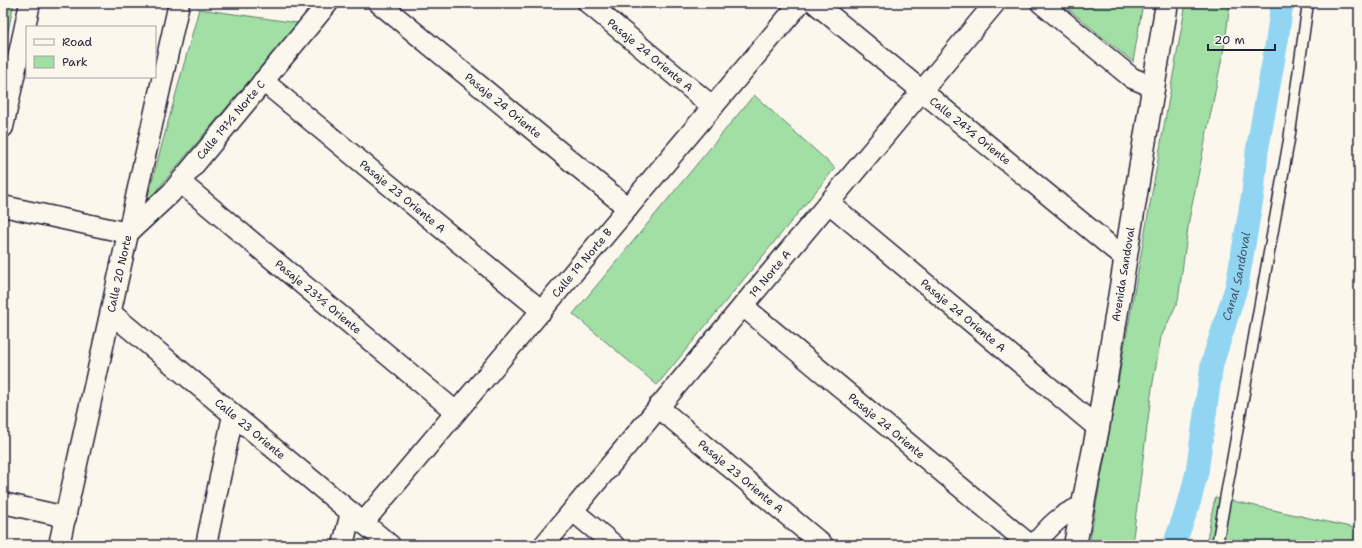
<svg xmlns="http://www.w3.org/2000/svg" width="1362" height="548" font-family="'Shantell Sans',sans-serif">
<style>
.green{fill:#a2dfa5;stroke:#628070}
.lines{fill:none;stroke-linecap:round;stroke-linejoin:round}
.canal{stroke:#91d5f3;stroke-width:23}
.service-casing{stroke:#22223b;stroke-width:13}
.minor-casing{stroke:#22223b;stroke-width:23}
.tertiary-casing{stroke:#22223b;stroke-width:25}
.service{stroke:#fbf7ec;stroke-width:10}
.minor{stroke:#fbf7ec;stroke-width:20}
.tertiary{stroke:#fbf7ec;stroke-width:22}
.labels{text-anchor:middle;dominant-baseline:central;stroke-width:3;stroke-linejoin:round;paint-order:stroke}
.street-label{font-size:11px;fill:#22223b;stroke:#fbf7ec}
.water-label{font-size:12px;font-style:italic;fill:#435872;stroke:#fbf7ec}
</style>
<rect width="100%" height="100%" fill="#fbf7ec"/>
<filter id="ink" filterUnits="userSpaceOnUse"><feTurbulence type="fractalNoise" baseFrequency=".025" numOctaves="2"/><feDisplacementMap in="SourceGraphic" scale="8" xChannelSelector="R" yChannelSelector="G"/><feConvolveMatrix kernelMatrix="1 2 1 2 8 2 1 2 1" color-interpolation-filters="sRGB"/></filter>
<g filter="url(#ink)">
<path class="green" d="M 3,3 L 14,3 L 3,54 Z
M 1061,3 L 1143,3 L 1133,62 Z
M 1186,3 L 1230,3 L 1225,43 L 1189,220 L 1178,301 L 1161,337 L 1152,388 L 1132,545 L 1089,545 Z
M 199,9 L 298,23 L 146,203 Z
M 754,95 L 835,168 L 657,385 L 573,314 Z
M 1215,497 L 1359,529 L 1359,545 L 1206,545 Z"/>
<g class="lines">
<path class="canal" id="s1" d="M 1174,545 L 1190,500 L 1197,472 L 1212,364 L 1237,285 L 1253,193 L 1257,151 L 1277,41 L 1282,3"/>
<g class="service-casing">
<path id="service" d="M 1217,545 L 1289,140 L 1308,3"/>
</g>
<g class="minor-casing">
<g id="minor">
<path id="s2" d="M 379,3 L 628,208"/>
<path id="s3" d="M 588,3 L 713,107"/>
<path d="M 815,3 L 1126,259"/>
<path d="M 1041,3 L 1132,78 L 1154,87"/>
<path id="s4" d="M 263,81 L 542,311"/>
<path d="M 3,127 L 30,3"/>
<path d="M 180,182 L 456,412"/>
<path id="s5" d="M 829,203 L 1098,428"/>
<path d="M 3,206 L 128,233 L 171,193 L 328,3"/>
<path id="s6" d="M 743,306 L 1030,545"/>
<path id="s7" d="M 111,313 L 390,545"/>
<path id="s8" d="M 658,407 L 823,545"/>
<path d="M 3,503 L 66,517"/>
<path d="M 573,511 L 614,545"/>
<path id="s9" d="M 363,523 L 800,3"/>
<path id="s10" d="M 59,545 L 179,3"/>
<path d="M 206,545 L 233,415"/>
<path d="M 343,545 L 351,512"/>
<path id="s11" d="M 544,545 L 995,3"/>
<path d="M 1034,545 C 1049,527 1061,513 1084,506"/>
</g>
</g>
<g class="tertiary-casing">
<g id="tertiary">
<path id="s12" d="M 1075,545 L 1098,428 L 1167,3"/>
</g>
</g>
<use href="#service" class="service"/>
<use href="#minor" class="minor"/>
<use href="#tertiary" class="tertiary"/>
</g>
</g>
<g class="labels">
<g class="street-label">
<text stroke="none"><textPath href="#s3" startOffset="81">Pasaje 24 Oriente A</textPath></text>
<text stroke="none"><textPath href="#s2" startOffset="161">Pasaje 24 Oriente</textPath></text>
<text transform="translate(231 120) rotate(-50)">Calle 19½ Norte C</text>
<text transform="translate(970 131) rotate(39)">Calle 24½ Oriente</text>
<text stroke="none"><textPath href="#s4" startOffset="181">Pasaje 23 Oriente A</textPath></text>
<text stroke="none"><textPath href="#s9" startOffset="340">Calle 19 Norte B</textPath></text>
<text stroke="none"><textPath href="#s10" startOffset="278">Calle 20 Norte</textPath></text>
<text stroke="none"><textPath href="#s11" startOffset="353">19 Norte A</textPath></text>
<text stroke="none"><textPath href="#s12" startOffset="275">Avenida Sandoval</textPath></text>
<text transform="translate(318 297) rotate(40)">Pasaje 23½ Oriente</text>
<text stroke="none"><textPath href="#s5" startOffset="175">Pasaje 24 Oriente A</textPath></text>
<text stroke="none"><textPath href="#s6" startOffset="187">Pasaje 24 Oriente</textPath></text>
<text stroke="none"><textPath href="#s7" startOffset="181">Calle 23 Oriente</textPath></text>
<text stroke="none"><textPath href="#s8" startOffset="108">Pasaje 23 Oriente A</textPath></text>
</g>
<g class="water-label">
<text stroke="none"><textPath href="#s1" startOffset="277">Canal Sandoval</textPath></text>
</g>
</g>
<rect width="1362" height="548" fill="none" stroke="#fbf7ec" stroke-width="16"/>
<rect x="8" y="8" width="1346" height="532" fill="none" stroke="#22223b" stroke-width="1.5" filter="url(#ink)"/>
<rect x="26" y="26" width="130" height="52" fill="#fbf7ec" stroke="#a4a2a5"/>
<rect x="34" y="39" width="20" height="6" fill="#fbf7ec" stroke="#a4a2a5"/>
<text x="62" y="46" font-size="12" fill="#22223b">Road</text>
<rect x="34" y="56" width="20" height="12" fill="#a2dfa5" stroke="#a4a2a5"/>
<text x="62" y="66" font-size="12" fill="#22223b">Park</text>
<path d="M1208 44v6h67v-6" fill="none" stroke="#22223b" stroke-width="2"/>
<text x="1214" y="44" font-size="12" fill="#22223b" stroke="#fbf7ec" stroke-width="3" paint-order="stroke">20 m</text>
</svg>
